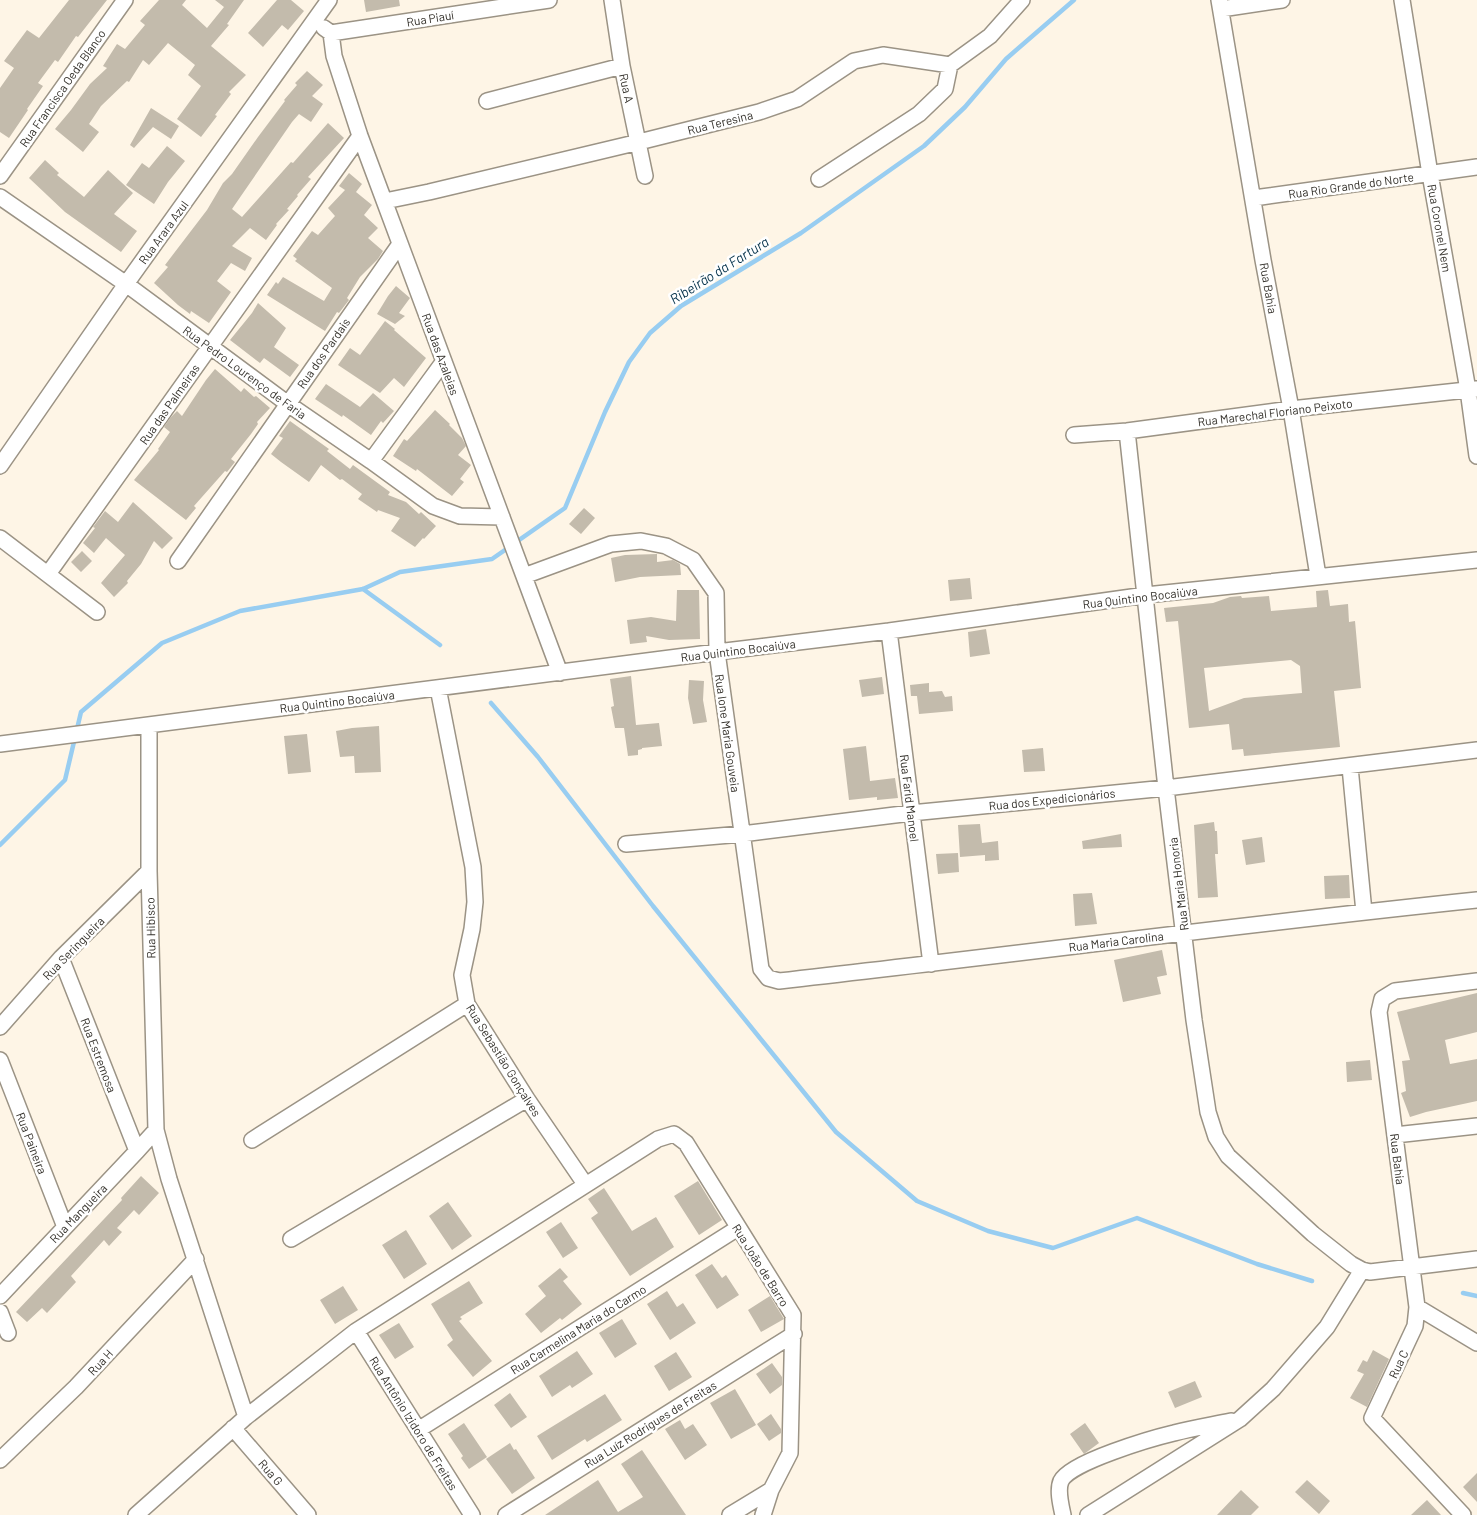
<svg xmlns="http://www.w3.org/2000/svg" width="1477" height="1515" font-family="Barlow,sans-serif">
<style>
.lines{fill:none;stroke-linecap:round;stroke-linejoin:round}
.stream{stroke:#98cdf1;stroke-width:4.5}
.building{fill:#c3bbac;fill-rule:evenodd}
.minor-casing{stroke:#9b9385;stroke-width:18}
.minor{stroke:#fff;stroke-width:15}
.labels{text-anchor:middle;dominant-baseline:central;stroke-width:5;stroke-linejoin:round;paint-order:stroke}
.street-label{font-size:12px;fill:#34312b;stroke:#fff}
.water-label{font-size:14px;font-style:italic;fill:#08344c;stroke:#fff}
</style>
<rect width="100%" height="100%" fill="#fef5e6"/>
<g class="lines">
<path class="stream" d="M 363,589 L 440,645
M 491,703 L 538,757 L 653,906 L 836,1132 L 917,1201 L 988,1231 L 1053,1248 L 1137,1218 L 1257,1264 L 1312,1281
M 0,845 L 65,780 L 81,712 L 162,643 L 240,611 L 363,589 L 400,572 L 492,559 L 565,508 L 605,412 L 629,362 L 650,333 L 681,306 L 801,233 L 924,146 L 965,107 L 1006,59 L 1074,0
M 1463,1293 L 1477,1296"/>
</g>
<path class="building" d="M 69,0 L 107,0 L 78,37 L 76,36 L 58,62 L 55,60 L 38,83 L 43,86 L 27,109 L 28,110 L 9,138 L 0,132 L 0,88 L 14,68 L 4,61 L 27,30 L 39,38 Z
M 159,0 L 186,0 L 182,5 L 207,28 L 224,7 L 215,0 L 244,0 L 227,24 L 229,25 L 211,46 L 246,75 L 229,92 L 231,94 L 215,115 L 217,116 L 201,137 L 177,119 L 201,86 L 188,75 L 195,65 L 168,43 L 149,65 L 143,60 L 129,82 L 127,81 L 101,106 L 89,124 L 99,132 L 83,152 L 55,129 L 71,110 L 90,84 L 107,68 L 103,66 L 117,44 L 125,49 L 145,25 L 140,21 Z
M 277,0 L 291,0 L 304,11 L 288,30 L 282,25 L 263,47 L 248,33 Z
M 364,0 L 399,0 L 400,6 L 366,12 Z
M 307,71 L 323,85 L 312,96 L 323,104 L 311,122 L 299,114 L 292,122 L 232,209 L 242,217 L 291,162 L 293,163 L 328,123 L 344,138 L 308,177 L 311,179 L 297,195 L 298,196 L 287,209 L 289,210 L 276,224 L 277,225 L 266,240 L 250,228 L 232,246 L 252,258 L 245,271 L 231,263 L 217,281 L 231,292 L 209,323 L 191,311 L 190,314 L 178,305 L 154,283 L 168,267 L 165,265 L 207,210 L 223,183 L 232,174 L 258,137 L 285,101 L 284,100 L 297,85 L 295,83 Z
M 151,108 L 179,126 L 171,139 L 153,127 L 134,148 L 130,145 Z
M 167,146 L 185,161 L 168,182 L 154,204 L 126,185 L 142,163 L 149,168 Z
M 45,160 L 59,173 L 57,175 L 84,197 L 108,170 L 133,193 L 114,214 L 137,231 L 121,252 L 65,212 L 29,178 Z
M 349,173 L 362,184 L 356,192 L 372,205 L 364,215 L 378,228 L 368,238 L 383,251 L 378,259 L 360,277 L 347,298 L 349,300 L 339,313 L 337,312 L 325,331 L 267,295 L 276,282 L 278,284 L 283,277 L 324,301 L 332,288 L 295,261 L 297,259 L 293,256 L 312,231 L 318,235 L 335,216 L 328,208 L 345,190 L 339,186 Z
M 396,286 L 410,298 L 399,313 L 405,316 L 395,324 L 377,314 L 388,296 Z
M 258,303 L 286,328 L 274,347 L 299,365 L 290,377 L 264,358 L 260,363 L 230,340 L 252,313 Z
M 385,321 L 395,329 L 394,330 L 426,358 L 404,387 L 394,378 L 380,393 L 338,365 L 350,348 L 360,355 Z
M 215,369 L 241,392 L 244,388 L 254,397 L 256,396 L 270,408 L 257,422 L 258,424 L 251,434 L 231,459 L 235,462 L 227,472 L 225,471 L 194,506 L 196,508 L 186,520 L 134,480 L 159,450 L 158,449 L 170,432 L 164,427 L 171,417 L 177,411 L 182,416 L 206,380 Z
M 326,384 L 360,407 L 373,393 L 394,411 L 383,423 L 381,421 L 371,435 L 343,415 L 342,417 L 315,399 Z
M 435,410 L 450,424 L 449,425 L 462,438 L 466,446 L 458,455 L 471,465 L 460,479 L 464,482 L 452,496 L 417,469 L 416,471 L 393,456 L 404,439 L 407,441 Z
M 290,421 L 329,449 L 327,451 L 350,469 L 353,465 L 390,492 L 388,495 L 406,502 L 419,514 L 421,512 L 436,526 L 424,539 L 423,538 L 415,547 L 391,531 L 400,518 L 378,510 L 377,512 L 358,499 L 362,494 L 342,479 L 340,480 L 321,465 L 309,482 L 281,462 L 271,454 L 283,438 L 279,436 Z
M 133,502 L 173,538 L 162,549 L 154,541 L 141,564 L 127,581 L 128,583 L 114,597 L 101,583 L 125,555 L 106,538 L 94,553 L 83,543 L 95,528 L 93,527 L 105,511 L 118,522 Z
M 584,508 L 595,518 L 581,534 L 569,524 Z
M 82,551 L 92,561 L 81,572 L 71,562 Z
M 657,554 L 657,562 L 673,560 L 680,564 L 681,575 L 640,577 L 615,582 L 611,558 L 625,555 Z
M 970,578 L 972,599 L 950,601 L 948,580 Z
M 677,590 L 699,590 L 700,639 L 669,640 L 646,636 L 647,642 L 630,644 L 627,620 L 651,617 L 676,621 Z
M 1328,590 L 1330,606 L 1348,604 L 1349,622 L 1355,621 L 1361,688 L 1334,691 L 1340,747 L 1244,756 L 1243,749 L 1232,750 L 1229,724 L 1189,728 L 1178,621 L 1166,622 L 1164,608 L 1213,603 L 1230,597 L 1241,596 L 1242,598 L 1269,596 L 1271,611 L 1317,607 L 1316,591 ZM 1291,660 L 1300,666 L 1302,693 L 1244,698 L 1209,711 L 1204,668 Z
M 986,629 L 990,654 L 970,657 L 968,632 Z
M 631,676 L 636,725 L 659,723 L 662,746 L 642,748 L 642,749 L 638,750 L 638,755 L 628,756 L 624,728 L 615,728 L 611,707 L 614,706 L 610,679 Z
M 882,677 L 884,694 L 862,697 L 859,680 Z
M 689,680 L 704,681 L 703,700 L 707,722 L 693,724 L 688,698 Z
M 929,683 L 929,692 L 942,691 L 945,697 L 952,696 L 953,711 L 919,714 L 917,696 L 911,696 L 910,685 Z
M 379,726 L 381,772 L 355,773 L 354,756 L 340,757 L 336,731 L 352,728 Z
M 307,734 L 311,772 L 288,774 L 284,736 Z
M 866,746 L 870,781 L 895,778 L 898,798 L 877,800 L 877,797 L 849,800 L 843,749 Z
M 1043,748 L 1045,771 L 1024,772 L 1022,750 Z
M 1214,822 L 1215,831 L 1217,831 L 1218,854 L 1215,854 L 1218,897 L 1198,898 L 1194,825 Z
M 980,824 L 982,843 L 998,841 L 999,860 L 985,861 L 985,855 L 960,857 L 958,825 Z
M 1121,834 L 1122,847 L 1083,849 L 1082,841 Z
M 1262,837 L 1265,862 L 1246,865 L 1242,840 Z
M 958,853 L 959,872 L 938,874 L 936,854 Z
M 1349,875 L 1350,898 L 1325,899 L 1324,876 Z
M 1092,893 L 1097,924 L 1075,926 L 1073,894 Z
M 1162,950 L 1167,975 L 1157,977 L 1161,994 L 1123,1002 L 1114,960 Z
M 1477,993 L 1477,1032 L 1445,1040 L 1450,1064 L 1477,1059 L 1477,1101 L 1426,1112 L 1410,1117 L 1401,1093 L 1406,1091 L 1402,1061 L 1410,1060 L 1397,1012 Z
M 1370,1060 L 1372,1080 L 1347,1082 L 1346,1062 Z
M 141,1176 L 159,1193 L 139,1215 L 134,1210 L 117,1228 L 122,1232 L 109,1246 L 104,1240 L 71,1276 L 76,1282 L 47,1313 L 42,1308 L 27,1322 L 16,1312 L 122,1200 L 121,1198 Z
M 698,1181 L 722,1220 L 699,1235 L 674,1196 Z
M 604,1188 L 632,1231 L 656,1217 L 674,1247 L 630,1276 L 591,1218 L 598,1213 L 588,1199 Z
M 448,1202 L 472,1236 L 452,1250 L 429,1216 Z
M 561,1222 L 578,1248 L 563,1258 L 546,1232 Z
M 406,1230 L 427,1264 L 404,1279 L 382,1245 Z
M 712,1264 L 722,1278 L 726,1275 L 739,1295 L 717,1309 L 695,1275 Z
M 560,1268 L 568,1277 L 563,1281 L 582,1304 L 562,1320 L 560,1318 L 541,1333 L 525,1314 L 546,1296 L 538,1286 Z
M 469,1281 L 483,1303 L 460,1317 L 462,1319 L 459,1321 L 492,1361 L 473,1377 L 447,1345 L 453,1340 L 431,1304 Z
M 343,1286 L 358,1310 L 335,1324 L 320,1300 Z
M 667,1291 L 677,1307 L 683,1303 L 696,1323 L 670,1340 L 647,1304 Z
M 770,1296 L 784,1319 L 761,1332 L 748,1310 Z
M 622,1319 L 637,1344 L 615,1358 L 599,1333 Z
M 399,1323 L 414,1347 L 395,1359 L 379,1335 Z
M 1373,1350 L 1389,1359 L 1367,1407 L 1350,1398 L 1364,1374 L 1357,1371 L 1363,1360 L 1367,1362 Z
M 577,1351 L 593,1374 L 572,1388 L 570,1385 L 552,1397 L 539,1376 Z
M 676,1352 L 692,1377 L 669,1391 L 654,1366 Z
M 772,1363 L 782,1377 L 782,1385 L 770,1394 L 756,1374 Z
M 1195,1381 L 1202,1397 L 1175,1408 L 1168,1392 Z
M 735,1389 L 756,1425 L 731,1439 L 710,1403 Z
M 510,1393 L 527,1417 L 511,1428 L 494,1405 Z
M 605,1394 L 622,1420 L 587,1442 L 585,1439 L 552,1460 L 537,1436 Z
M 771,1414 L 781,1429 L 781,1433 L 769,1441 L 757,1424 Z
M 680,1420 L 685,1429 L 693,1424 L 707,1445 L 685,1460 L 665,1429 Z
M 464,1423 L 487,1457 L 469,1469 L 461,1458 L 463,1456 L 448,1434 Z
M 1085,1423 L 1099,1443 L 1084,1454 L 1070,1434 Z
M 510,1443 L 514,1450 L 516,1449 L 535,1478 L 512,1494 L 486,1459 Z
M 642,1450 L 686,1515 L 545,1515 L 598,1480 L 618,1512 L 643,1497 L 621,1464 Z
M 1477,1473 L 1477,1502 L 1463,1487 Z
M 1307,1480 L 1330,1501 L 1319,1514 L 1295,1492 Z
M 1241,1490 L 1259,1507 L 1251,1515 L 1217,1515 Z
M 1427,1500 L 1441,1515 L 1411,1515 Z"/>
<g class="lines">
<g class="minor-casing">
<path id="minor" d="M 612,0 L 622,66 L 645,176
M 1219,0 L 1263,260 L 1291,409 L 1318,576
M 1402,0 L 1430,174 L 1468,390 L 1477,456
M 1221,9 L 1282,0
M 324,28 L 331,33 L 549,0
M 331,33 L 334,56 L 360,136 L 560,673
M 487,101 L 622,66
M 0,176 L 125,0
M 819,179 L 919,114 L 945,89 L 950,65
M 0,197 L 126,284 L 288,404 L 371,461 L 433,506 L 460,516 L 502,517
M 1254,198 L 1477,167
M 385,201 L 429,192 L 639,142 L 759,112 L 797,99 L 854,61 L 883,55 L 950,65 L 990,36 L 1022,0
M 1127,431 L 1166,788 L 1194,1020 L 1208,1112 L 1216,1137 L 1228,1156 L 1313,1234 L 1351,1264 L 1362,1270 L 1370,1272 L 1477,1259
M 1074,435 L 1127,431 L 1291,409 L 1476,389
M 371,461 L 444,361
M 0,466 L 126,284 L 329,0
M 0,538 L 97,612
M 178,561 L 400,244
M 48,574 L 360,136
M 524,576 L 611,544 L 641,541 L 666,546 L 693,560 L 716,593 L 717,652 L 761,969 L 768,978 L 779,981 C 1012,955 1244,924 1477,900
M 889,631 L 931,964
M 438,688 L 473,867 L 475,902 L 472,929 L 462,975 L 467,1004 L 527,1099 L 585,1184
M 149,726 L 149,871 L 156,1130 L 169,1179 L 246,1417
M 0,744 L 717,652 L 889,631 L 1146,595 L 1477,560
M 1350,767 L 1364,912
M 626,844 L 742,834 L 911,813 L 1166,788 L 1477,750
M 61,958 L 137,1151
M 0,1027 L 61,958 L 149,871
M 0,1060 L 65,1227
M 1395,1135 L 1477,1126
M 252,1140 L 467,1004
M 291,1239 L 527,1099
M 0,1296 L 137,1151 L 156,1130
M 1417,1307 L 1477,1343
M 0,1312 L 8,1333
M 356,1331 L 472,1515
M 233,1428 L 308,1515
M 418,1430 L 738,1228
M 0,1460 L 76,1387 L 196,1259
M 136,1515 L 246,1417 L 356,1331 L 658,1139 L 674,1134 L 686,1143 L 793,1315 L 790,1453 L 771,1490 L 730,1515
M 506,1515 L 794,1334
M 763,1515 L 771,1490
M 1063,1515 C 1061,1506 1057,1490 1061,1481 C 1070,1462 1153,1438 1174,1433 C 1193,1428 1212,1425 1231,1421
M 1088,1515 L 1240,1419 L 1273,1389 L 1327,1327 L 1362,1270
M 1463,1515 L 1372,1418 L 1415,1326 L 1417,1307 L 1379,1012 L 1382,999 L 1395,991 L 1477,981"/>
</g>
<use href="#minor" class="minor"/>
</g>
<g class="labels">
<g class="street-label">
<text transform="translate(430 18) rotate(-9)">Rua Piauí</text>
<text transform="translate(62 88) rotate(-55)">Rua Francisca Oeda Blanco</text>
<text transform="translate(627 88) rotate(78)">Rua A</text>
<text transform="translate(720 122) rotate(-14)">Rua Teresina</text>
<text transform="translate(1351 185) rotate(-8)">Rua Rio Grande do Norte</text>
<text transform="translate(1440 228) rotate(80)">Rua Coronel Nem</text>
<text transform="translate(163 232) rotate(-54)">Rua Arara Azul</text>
<text transform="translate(1269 288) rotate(80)">Rua Bahia</text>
<text transform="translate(323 353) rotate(-55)">Rua dos Pardais</text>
<text transform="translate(441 354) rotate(70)">Rua das Azaleias</text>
<text transform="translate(245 372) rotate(36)">Rua Pedro Lourenço de Faria</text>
<text transform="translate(169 404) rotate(-55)">Rua das Palmeiras</text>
<text transform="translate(1275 412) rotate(-7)">Rua Marechal Floriano Peixoto</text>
<text transform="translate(1140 597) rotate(-7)">Rua Quintino Bocaiúva</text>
<text transform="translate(738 650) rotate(-7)">Rua Quintino Bocaiúva</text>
<text transform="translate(337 701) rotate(-7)">Rua Quintino Bocaiúva</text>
<text transform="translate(728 733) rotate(82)">Rua Ione Maria Gouveia</text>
<text transform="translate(910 798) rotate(83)">Rua Farid Manoel</text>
<text transform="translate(1052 799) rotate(-6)">Rua dos Expedicionários</text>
<text transform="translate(1178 884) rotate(-97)">Rua Maria Honoria</text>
<text transform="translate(150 928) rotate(-91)">Rua Hibisco</text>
<text transform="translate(1116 941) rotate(-7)">Rua Maria Carolina</text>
<text transform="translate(73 948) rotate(-46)">Rua Seringueira</text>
<text transform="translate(99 1055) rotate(69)">Rua Estremosa</text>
<text transform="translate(504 1060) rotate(58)">Rua Sebastião Gonçalves</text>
<text transform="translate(32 1143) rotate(69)">Rua Paineira</text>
<text transform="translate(1398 1159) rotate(83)">Rua Bahia</text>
<text transform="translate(78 1213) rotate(-46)">Rua Mangueira</text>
<text transform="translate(761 1265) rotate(58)">Rua João de Barro</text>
<text transform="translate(578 1329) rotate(-32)">Rua Carmelina Maria do Carmo</text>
<text transform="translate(100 1362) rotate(-47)">Rua H</text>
<text transform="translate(1398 1364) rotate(-65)">Rua C</text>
<text transform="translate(414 1423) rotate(58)">Rua Antônio Izidoro de Freitas</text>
<text transform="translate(650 1424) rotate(-32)">Rua Luíz Rodrigues de Freitas</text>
<text transform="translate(271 1472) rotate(49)">Rua G</text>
</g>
<g class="water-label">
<text transform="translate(719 270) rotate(-32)">Ribeirão da Fartura</text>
</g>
</g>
</svg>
